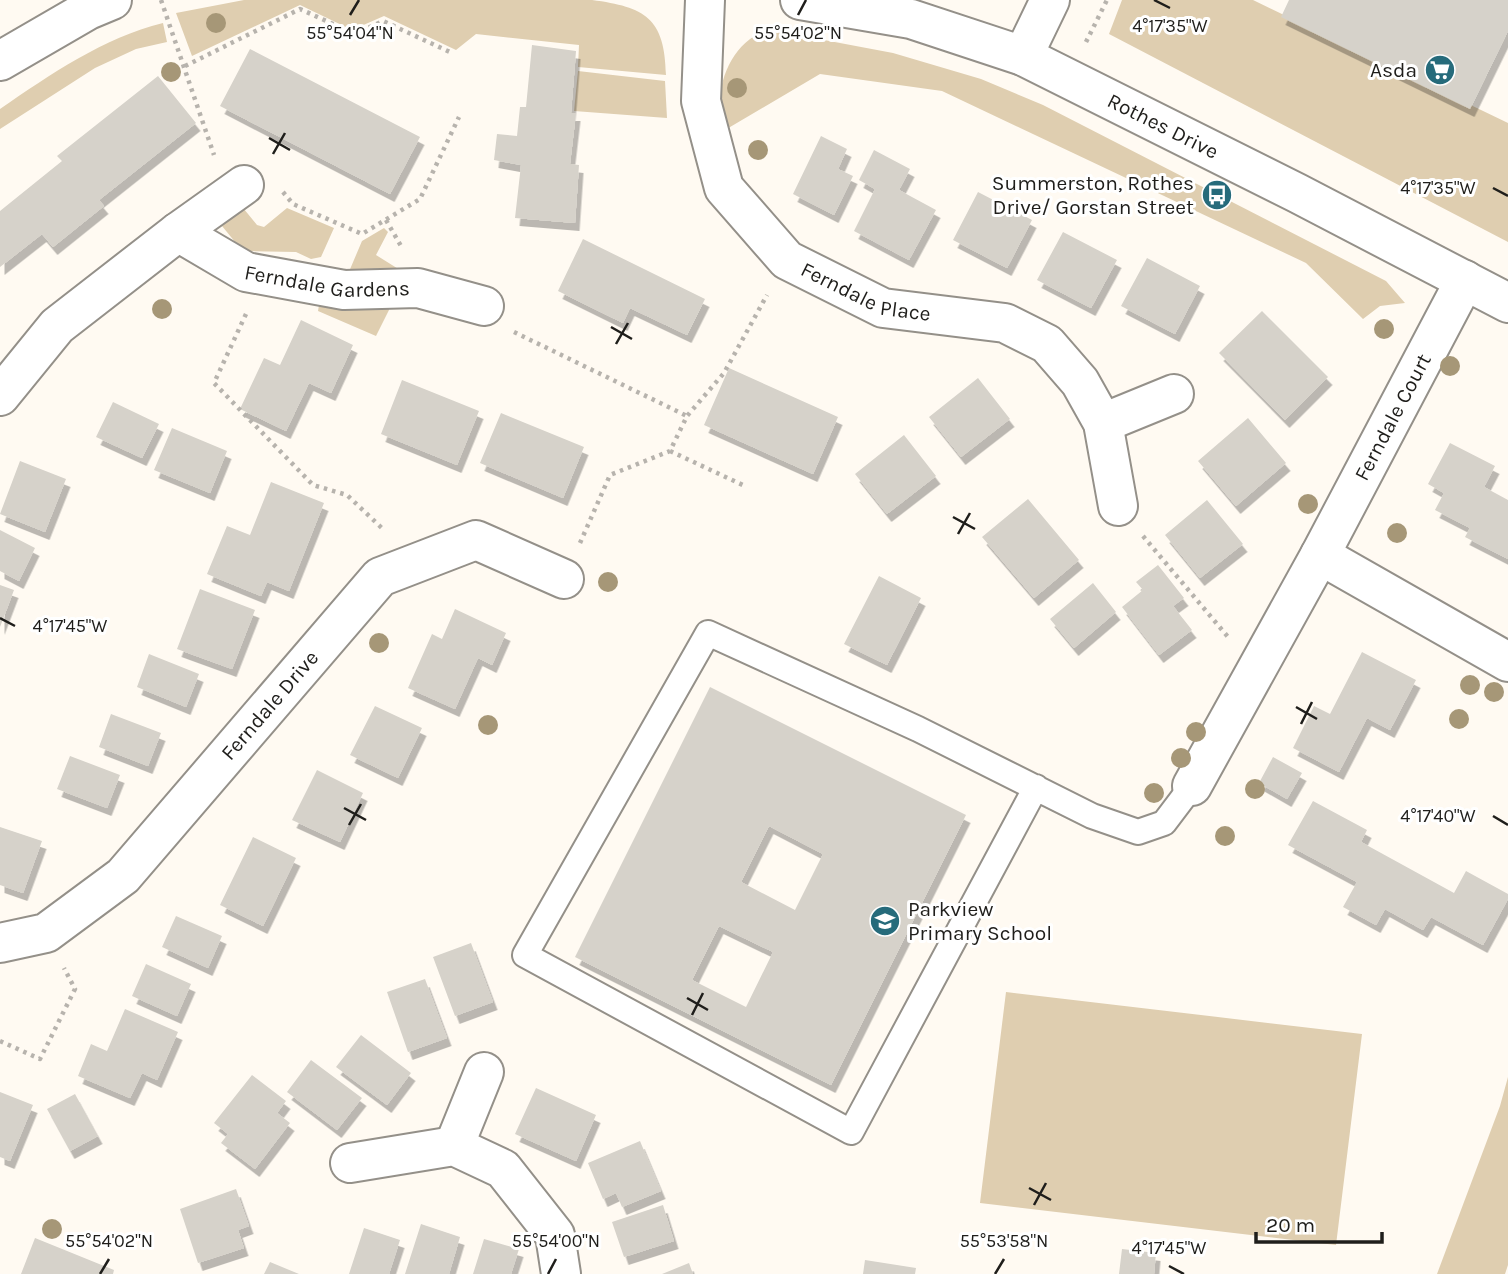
<svg xmlns="http://www.w3.org/2000/svg" width="1508" height="1274" font-family="Karla,sans-serif">
<style>
.green{fill:#dfceb0}
.building{fill:#d6d2ca;fill-rule:evenodd;filter:url(#shadow)}
.lines{fill:none;stroke-linecap:round;stroke-linejoin:round}
.service-casing{stroke:#949089;stroke-width:28}
.minor-casing{stroke:#949089;stroke-width:42}
.tertiary-casing{stroke:#949089;stroke-width:42}
.path{stroke:#b7b3ad;stroke-width:4.5;stroke-dasharray:3.5 5;stroke-linecap:butt}
.service{stroke:#fff;stroke-width:24}
.minor{stroke:#fff;stroke-width:38}
.tertiary{stroke:#fff;stroke-width:38}
.tree{fill:#a69777}
.ticks{fill:none;stroke:#1f1e1b;stroke-width:2.5}
.labels{text-anchor:middle;dominant-baseline:central;stroke-width:6;stroke-linejoin:round;paint-order:stroke}
.poi-label{font-size:21px;fill:#1f1e1b;stroke:#fff;text-anchor:end}
.street-label{font-size:21px;fill:#1f1e1b;stroke:#fff}
.ticks-label{font-size:18px;text-anchor:middle;fill:#1f1e1b;stroke:#fff;stroke-width:6;stroke-linejoin:round;paint-order:stroke}
</style>
<defs>
<filter id="shadow"><feDropShadow dx="4.5" dy="8" stdDeviation="0" flood-color="#0004"/></filter>
</defs>
<rect width="100%" height="100%" fill="#fffaf2"/>
<path class="green" d="M 244,0 L 592,0 C 645,7 665,18 666,75 L 578,67 L 579,45 L 476,34 L 456,50 L 384,16 L 352,30 L 300,5 L 192,56 L 176,13 Z
M 1122,0 L 1253,0 L 1508,123 L 1508,242 L 1109,34 Z
M 163,23 L 167,42 L 136,49 L 95,68 L 0,129 L 0,109 C 51,74 103,38 163,23 Z
M 771,30 L 893,53 L 981,79 L 1043,105 L 1386,281 L 1405,303 L 1380,306 L 1363,319 L 1306,263 L 942,91 L 820,74 L 725,130 C 724,123 720,115 720,108 C 718,75 738,36 771,30 Z
M 578,71 L 665,81 L 667,118 L 574,111 Z
M 239,203 L 257,225 L 264,227 L 287,208 L 334,228 L 321,257 L 311,259 L 296,252 L 248,251 L 240,248 L 222,226 L 222,219 Z
M 384,228 L 388,232 L 376,255 L 400,270 L 348,274 L 362,241 Z
M 300,296 L 389,308 L 389,310 L 376,336 L 318,311 L 319,305 Z
M 1006,992 L 1362,1034 L 1336,1245 L 980,1203 Z
M 1508,1077 L 1508,1265 L 1505,1274 L 1437,1274 L 1500,1106 Z"/>
<path class="building" d="M 1289,0 L 1508,0 L 1508,31 L 1470,109 L 1281,17 Z
M 532,45 L 576,51 L 571,113 L 576,113 L 570,164 L 579,165 L 575,223 L 515,218 L 521,165 L 494,160 L 497,134 L 517,136 L 520,107 L 526,107 Z
M 250,49 L 420,137 L 390,194 L 220,106 Z
M 158,76 L 196,123 L 99,200 L 104,206 L 53,247 L 42,234 L 0,267 L 0,211 L 62,161 L 57,156 Z
M 821,136 L 847,149 L 838,169 L 853,176 L 834,215 L 793,194 Z
M 874,150 L 910,169 L 899,190 L 936,210 L 909,260 L 854,231 L 875,189 L 859,180 Z
M 978,192 L 1032,220 L 1007,268 L 953,240 Z
M 1063,232 L 1117,260 L 1091,308 L 1037,280 Z
M 583,239 L 705,299 L 687,335 L 630,308 L 623,323 L 558,291 Z
M 1147,258 L 1200,286 L 1175,334 L 1121,306 Z
M 1262,311 L 1328,377 L 1285,420 L 1219,353 Z
M 301,320 L 353,345 L 331,393 L 309,383 L 286,431 L 240,409 L 264,358 L 280,365 Z
M 729,368 L 838,417 L 813,474 L 704,425 Z
M 978,378 L 1010,419 L 961,457 L 929,417 Z
M 402,380 L 479,411 L 457,465 L 381,434 Z
M 113,402 L 159,424 L 142,458 L 96,437 Z
M 501,413 L 584,447 L 563,498 L 480,463 Z
M 1248,418 L 1286,463 L 1236,506 L 1198,461 Z
M 172,428 L 227,451 L 210,493 L 154,470 Z
M 904,435 L 936,476 L 887,514 L 855,474 Z
M 1450,443 L 1495,466 L 1484,487 L 1508,500 L 1508,559 L 1465,537 L 1470,528 L 1435,510 L 1444,493 L 1428,484 Z
M 20,461 L 66,479 L 45,532 L 0,514 Z
M 271,482 L 324,503 L 289,591 L 267,582 L 261,596 L 207,574 L 227,526 L 250,535 Z
M 1028,499 L 1079,560 L 1034,598 L 982,537 Z
M 1207,500 L 1243,544 L 1200,578 L 1165,535 Z
M 0,530 L 35,548 L 19,581 L 0,571 Z
M 1158,565 L 1184,598 L 1173,606 L 1192,630 L 1159,655 L 1122,607 L 1143,590 L 1136,582 Z
M 879,576 L 921,598 L 887,665 L 844,644 Z
M 1093,583 L 1116,612 L 1074,648 L 1050,619 Z
M 0,585 L 14,590 L 0,627 Z
M 200,589 L 255,610 L 232,669 L 177,649 Z
M 455,609 L 506,633 L 492,665 L 478,658 L 455,709 L 408,688 L 432,634 L 442,639 Z
M 1362,652 L 1416,680 L 1390,730 L 1367,718 L 1339,772 L 1293,748 L 1314,706 L 1330,714 Z
M 149,654 L 199,674 L 186,707 L 137,687 Z
M 710,687 L 966,815 L 831,1085 L 575,957 ZM 769,826 L 823,854 L 795,910 L 741,882 ZM 719,926 L 773,952 L 746,1007 L 692,980 Z
M 375,706 L 422,728 L 398,778 L 350,755 Z
M 111,714 L 161,733 L 148,766 L 99,747 Z
M 70,756 L 120,775 L 107,808 L 57,789 Z
M 1273,757 L 1302,773 L 1287,799 L 1259,783 Z
M 317,770 L 363,793 L 340,842 L 292,820 Z
M 1313,801 L 1367,830 L 1361,842 L 1454,893 L 1466,871 L 1508,894 L 1508,899 L 1483,945 L 1431,917 L 1423,930 L 1385,909 L 1376,925 L 1343,907 L 1357,882 L 1288,845 Z
M 0,827 L 42,841 L 23,893 L 0,885 Z
M 253,837 L 296,858 L 263,926 L 220,905 Z
M 176,916 L 222,936 L 208,968 L 162,947 Z
M 471,943 L 493,1002 L 455,1016 L 433,957 Z
M 146,964 L 191,984 L 177,1016 L 132,996 Z
M 425,979 L 447,1038 L 408,1052 L 387,992 Z
M 125,1009 L 178,1032 L 157,1080 L 142,1073 L 130,1098 L 78,1076 L 91,1044 L 107,1051 Z
M 361,1035 L 411,1073 L 387,1105 L 336,1067 Z
M 311,1060 L 362,1098 L 337,1130 L 287,1092 Z
M 252,1075 L 286,1101 L 277,1113 L 290,1123 L 255,1169 L 221,1143 L 228,1134 L 214,1123 Z
M 536,1088 L 596,1115 L 576,1161 L 515,1134 Z
M 0,1092 L 33,1105 L 10,1161 L 0,1157 Z
M 75,1094 L 98,1136 L 70,1151 L 47,1109 Z
M 640,1141 L 661,1191 L 622,1207 L 616,1193 L 603,1199 L 588,1163 Z
M 236,1189 L 249,1226 L 238,1230 L 244,1248 L 198,1263 L 180,1209 Z
M 663,1205 L 674,1241 L 624,1257 L 612,1222 Z
M 421,1224 L 460,1237 L 449,1274 L 405,1274 Z
M 364,1228 L 400,1240 L 389,1274 L 349,1274 Z
M 35,1238 L 114,1270 L 113,1274 L 21,1274 Z
M 484,1239 L 519,1249 L 511,1274 L 473,1274 Z
M 1122,1249 L 1156,1253 L 1154,1274 L 1119,1274 Z
M 865,1260 L 916,1268 L 915,1274 L 863,1274 Z
M 270,1262 L 299,1274 L 264,1274 Z
M 689,1263 L 693,1274 L 662,1274 Z"/>
<g class="lines">
<g class="service-casing">
<path id="service" d="M 1036,787 L 851,1132 L 525,955 L 708,633 L 918,729 L 1092,816 L 1138,832 L 1164,823 L 1192,786"/>
</g>
<g class="minor-casing">
<g id="minor">
<path id="s1" d="M 705,0 L 701,101 L 724,188 L 787,260 L 883,308 L 1005,323 L 1047,344 L 1080,382 L 1103,423 L 1118,506"/>
<path d="M 1023,56 L 1050,0"/>
<path id="s2" d="M 178,232 L 246,272 L 344,290 L 418,288 L 484,306"/>
<path d="M 0,396 L 57,326 L 178,232 L 244,185"/>
<path d="M 1103,423 L 1174,394"/>
<path d="M 1320,555 L 1508,662"/>
<path id="s3" d="M 1192,786 L 1320,555 L 1465,280"/>
<path id="s4" d="M 0,943 L 46,933 L 123,876 L 380,577 L 476,540 L 564,579"/>
<path d="M 454,1146 L 484,1072"/>
<path d="M 350,1163 L 454,1146 L 503,1169 L 555,1235 L 561,1274"/>
</g>
</g>
<g class="tertiary-casing">
<g id="tertiary">
<path id="s5" d="M 800,0 L 911,19 L 1023,56 L 1297,193 L 1508,303"/>
<path d="M 0,61 L 88,10 L 112,0"/>
</g>
</g>
<path class="path" d="M 161,0 L 214,155
M 1086,42 L 1107,0
M 185,66 L 300,9 L 355,34 L 383,21 L 452,53
M 283,192 L 293,204 L 362,234 L 420,199 L 459,117
M 386,220 L 401,246
M 246,314 L 214,383 L 313,485 L 347,495 L 385,531
M 514,332 L 687,416
M 670,451 L 747,487
M 1143,536 L 1228,637
M 580,543 L 610,475 L 670,451 L 687,416 L 724,373 L 767,295
M 0,1041 L 40,1059 L 75,989 L 64,968"/>
<use href="#service" class="service"/>
<use href="#minor" class="minor"/>
<use href="#tertiary" class="tertiary"/>
</g>
<g class="tree">
<circle cx="216" cy="23" r="10"/>
<circle cx="171" cy="72" r="10"/>
<circle cx="737" cy="88" r="10"/>
<circle cx="758" cy="150" r="10"/>
<circle cx="162" cy="309" r="10"/>
<circle cx="1384" cy="329" r="10"/>
<circle cx="1450" cy="366" r="10"/>
<circle cx="1308" cy="504" r="10"/>
<circle cx="1397" cy="533" r="10"/>
<circle cx="608" cy="582" r="10"/>
<circle cx="379" cy="643" r="10"/>
<circle cx="1470" cy="685" r="10"/>
<circle cx="1494" cy="692" r="10"/>
<circle cx="1459" cy="719" r="10"/>
<circle cx="488" cy="725" r="10"/>
<circle cx="1196" cy="732" r="10"/>
<circle cx="1181" cy="758" r="10"/>
<circle cx="1255" cy="789" r="10"/>
<circle cx="1154" cy="793" r="10"/>
<circle cx="1225" cy="836" r="10"/>
<circle cx="52" cy="1229" r="10"/>
</g>
<path class="ticks" d="M 1154,0 L 1170,8M 350,15 L 359,0M 798,15 L 806,0M 269,138 L 290,150M 273,154 L 285,133M 1493,188 L 1508,196M 611,327 L 632,339M 616,344 L 628,323M 953,517 L 975,529M 958,534 L 970,513M 0,618 L 15,626M 1296,707 L 1317,719M 1301,724 L 1312,702M 344,808 L 366,820M 1493,816 L 1508,825M 349,825 L 361,804M 687,998 L 708,1010M 692,1015 L 703,993M 1029,1188 L 1051,1200M 1034,1205 L 1046,1183M 1169,1266 L 1184,1274M 100,1274 L 109,1259M 548,1274 L 556,1259M 995,1274 L 1004,1259"/>
<defs>
<g id="supermarket-disc" transform="scale(1.575)"><circle r="9.5" fill="#266b7b" stroke="#fff"/><path d="M-6-5.5h2.5l.6 2H6L4.5 2H-2.5L-4.4-4H-6ZM-1.5 3.2a1.3 1.3 0 1 0 .1 0ZM3 3.2a1.3 1.3 0 1 0 .1 0Z" fill="#fff"/></g>
<g id="bus-disc" transform="scale(1.575)"><circle r="9.5" fill="#266b7b" stroke="#fff"/><path d="M-5-6H5V4H4V6H2V4H-2V6H-4V4H-5ZM-3.5-4V0h7V-4ZM-3.5 1.2v1.5H-2V1.2ZM2 1.2v1.5H3.5V1.2Z" fill="#fff"/></g>
<g id="school-disc" transform="scale(1.575)"><circle r="9.5" fill="#266b7b" stroke="#fff"/><path d="M0-5L7-2L0 1L-7-2ZM-4 1L0 2.5L4 1V4Q0 6-4 4Z" fill="#fff"/></g>
</defs>
<g fill-rule="evenodd">
<use href="#supermarket-disc" x="1440" y="70"/>
<use href="#bus-disc" x="1217" y="195"/>
<use href="#school-disc" x="885" y="921"/>
</g>
<g class="labels">
<g class="poi-label">
<text x="1417" y="70">Asda</text>
<text x="1194" y="183">Summerston, Rothes<tspan x="1194" dy="24">Drive/ Gorstan Street</tspan></text>
<text x="908" y="909" text-anchor="start">Parkview<tspan x="908" dy="24">Primary School</tspan></text>
</g>
<g class="street-label">
<text stroke="none"><textPath href="#s5" startOffset="387">Rothes Drive</textPath></text>
<text stroke="none"><textPath href="#s2" startOffset="161">Ferndale Gardens</textPath></text>
<text stroke="none"><textPath href="#s1" startOffset="373">Ferndale Place</textPath></text>
<text stroke="none"><textPath href="#s3" startOffset="420">Ferndale Court</textPath></text>
<text stroke="none"><textPath href="#s4" startOffset="368">Ferndale Drive</textPath></text>
</g>
</g>
<g class="ticks-label">
<text x="1170" y="32">4°17'35"W</text>
<text x="350" y="39">55°54'04"N</text>
<text x="798" y="39">55°54'02"N</text>
<text x="1438" y="194">4°17'35"W</text>
<text x="70" y="632">4°17'45"W</text>
<text x="1438" y="822">4°17'40"W</text>
<text x="109" y="1247">55°54'02"N</text>
<text x="556" y="1247">55°54'00"N</text>
<text x="1004" y="1247">55°53'58"N</text>
<text x="1169" y="1254">4°17'45"W</text>
</g>
<path d="M1256 1232v10h126v-10" fill="none" stroke="#1f1e1b" stroke-width="3.5"/>
<text x="1266" y="1232" font-size="21" fill="#1f1e1b" stroke="#ffffff" stroke-width="5" paint-order="stroke">20 m</text>
</svg>
